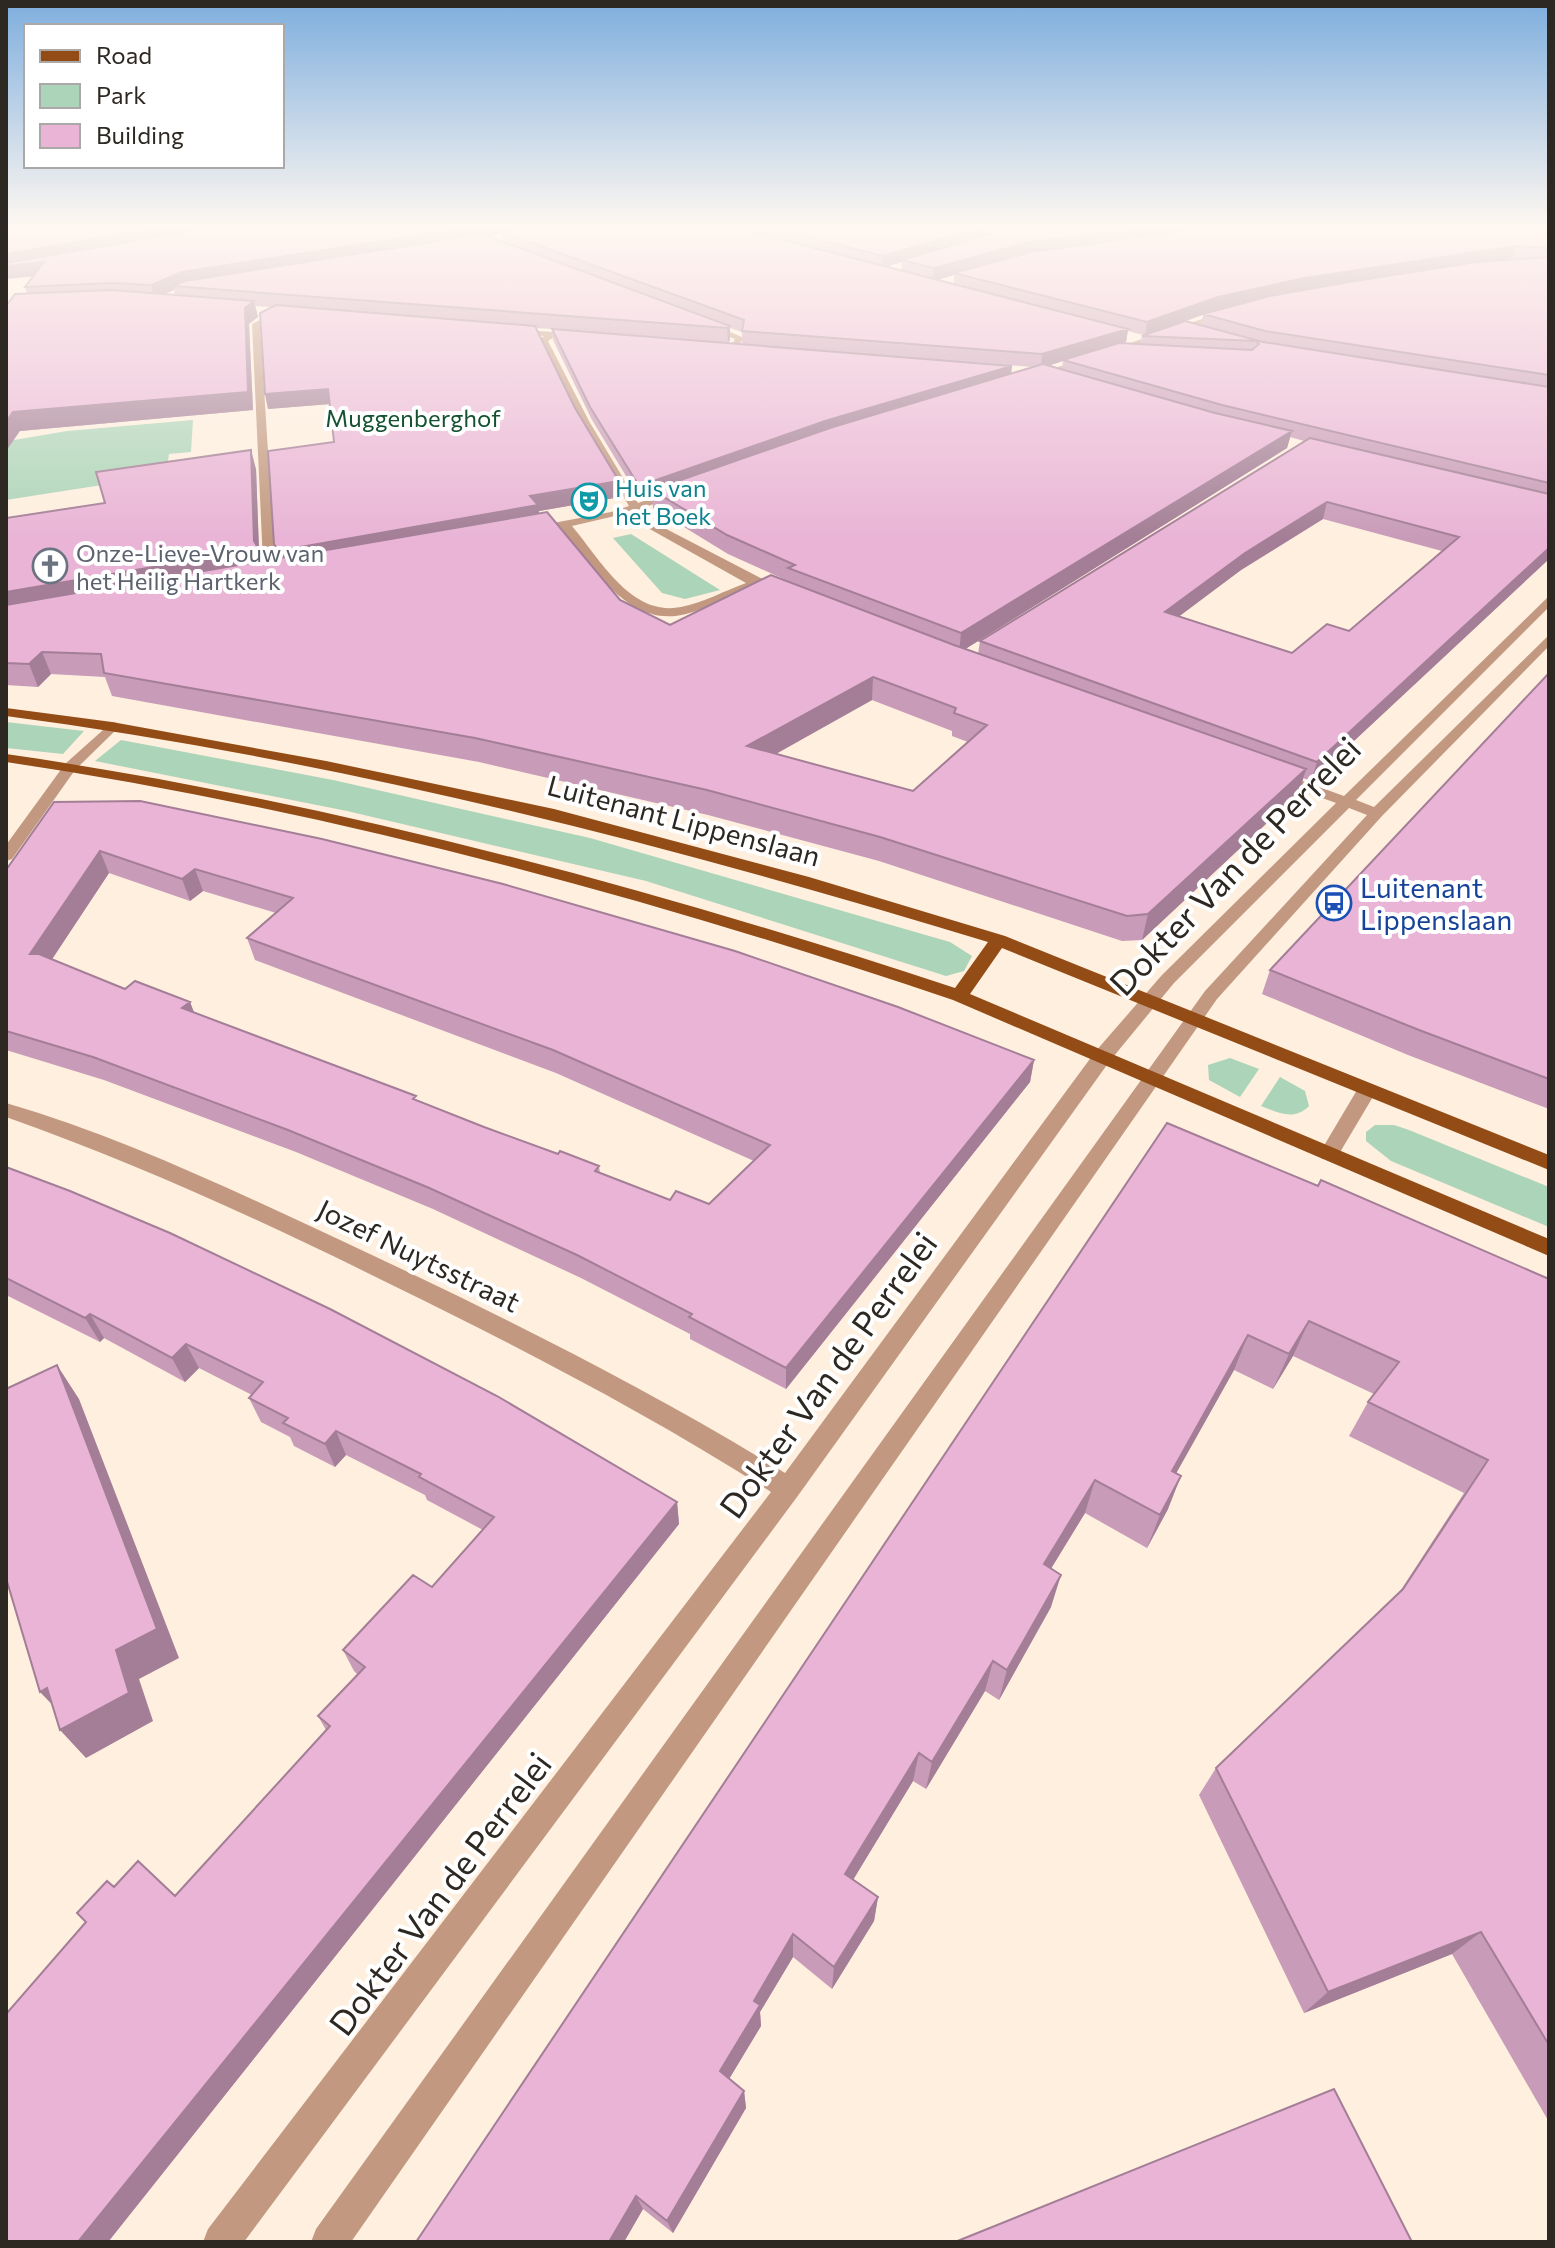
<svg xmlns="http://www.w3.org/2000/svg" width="1555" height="2248" font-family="Commissioner,sans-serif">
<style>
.green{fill:#acd4b8}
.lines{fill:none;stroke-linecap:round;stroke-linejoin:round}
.minor{fill:#c29980;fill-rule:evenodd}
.major{fill:#934c16;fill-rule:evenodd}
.wall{fill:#c89bb8;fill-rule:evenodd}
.shaded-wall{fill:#a37e96}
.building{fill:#e9b4d6;stroke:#a37e96;stroke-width:2;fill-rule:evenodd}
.labels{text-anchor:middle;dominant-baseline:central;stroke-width:8;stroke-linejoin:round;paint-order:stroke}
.far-park-label{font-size:24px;fill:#145130;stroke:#fff}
.far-culture-label{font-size:24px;fill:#0d838f;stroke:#fff;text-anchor:start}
.far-worship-label{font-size:24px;fill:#5b616d;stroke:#fff;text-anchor:start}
.street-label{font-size:28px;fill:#2e2822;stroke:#fff}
.transit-label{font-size:28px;fill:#164399;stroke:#fff;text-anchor:start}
.near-street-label{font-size:34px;fill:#2e2822;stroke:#fff}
</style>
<rect width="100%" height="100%" fill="#feefdf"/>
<path class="green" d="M 193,420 L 191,452 L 169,454 L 166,475 L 6,500 L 8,441 L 67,431 Z
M 631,534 L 720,590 L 685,599 L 662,593 L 613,538 Z
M 6,722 L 84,731 L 63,754 L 6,748 Z
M 121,740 L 333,780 L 590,838 L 950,942 L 972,956 L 964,971 L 946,976 L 646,881 L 347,811 L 95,761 Z
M 1230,1058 L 1259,1069 L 1240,1097 L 1209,1080 L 1208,1065 Z
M 1280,1077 L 1305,1091 L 1309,1106 C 1294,1121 1279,1113 1261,1106 Z
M 1375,1125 L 1394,1125 L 1409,1130 L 1549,1187 L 1549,1227 L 1391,1161 L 1366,1141 L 1366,1132 Z"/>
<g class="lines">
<path class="minor" d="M 278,311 L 281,315 L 260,325 L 275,562 L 283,574 L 277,578 L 273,577 L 263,562 L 252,324 Z
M 1223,312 L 1230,314 L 1035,379 L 1028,377 Z
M 701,322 L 707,322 L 744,338 L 735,350 L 729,350 L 735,339 L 701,326 Z
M 509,329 L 583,334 L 580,339 L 554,337 L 548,341 L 589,421 L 638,503 L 678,489 L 683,492 L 641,509 L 647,519 L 784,590 L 784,596 L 776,596 L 756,587 C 733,596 709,608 686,614 C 627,629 594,566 561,528 L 527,532 L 527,528 L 611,512 L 629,506 L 579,421 L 539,340 L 544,336 L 512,333 ZM 632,512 L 639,523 L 746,583 C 726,590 703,603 681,607 C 631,617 600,559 572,526 Z
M 1549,596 L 1549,607 L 1356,800 L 1374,807 L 1549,635 L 1549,646 L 1382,816 L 1217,999 L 351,2242 L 311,2242 L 316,2229 L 1205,991 L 1367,815 L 1349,808 L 1174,983 L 1109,1062 L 797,1497 L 244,2242 L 203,2242 L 208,2229 L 771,1492 C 650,1415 523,1349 394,1286 C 267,1223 139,1164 6,1117 L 6,1103 C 120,1136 230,1189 338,1239 C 490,1310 642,1385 785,1473 L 1095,1052 L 1162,975 L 1336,803 L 1270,779 L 1270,773 L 1280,773 L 1344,796 Z
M 112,722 L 117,723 L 117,729 L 75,770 L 12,859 L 6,861 L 6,845 L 65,764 Z
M 1367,1083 L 1377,1090 L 1336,1159 L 1322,1159 L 1319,1154 L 1322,1149 L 1360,1085 Z"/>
<path class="major" d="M 6,708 L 112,722 L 326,761 L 554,809 L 809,877 L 1005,936 L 1549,1155 L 1549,1170 L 1002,948 L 970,994 L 1549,1239 L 1549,1256 L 953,1000 C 645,896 328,810 6,762 L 6,754 C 328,801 646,886 955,988 L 988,942 C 664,843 343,761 6,716 Z"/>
</g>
<path class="wall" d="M 6,225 L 992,225 L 985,236 L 1549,225 L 1549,559 L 1311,781 L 1303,778 L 1299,793 L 1142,940 L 1122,941 L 879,861 L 708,815 L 479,762 L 112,696 L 105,677 L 51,674 L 38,687 L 6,685 L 6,518 L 105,503 L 256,469 L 259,550 L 262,561 L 277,559 L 274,544 L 334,442 L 329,404 L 268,409 L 265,394 L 271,307 L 255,306 L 258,317 L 249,324 L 253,410 L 20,431 L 27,294 L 25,287 L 33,276 L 6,279 ZM 502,234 L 503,242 L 488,236 ZM 1512,258 L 1525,259 L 1495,261 ZM 902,262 L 901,270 L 887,266 ZM 954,275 L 954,284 L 938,280 ZM 174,290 L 175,295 L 164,294 ZM 1203,315 L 1201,325 L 1186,321 ZM 535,328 L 552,329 L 553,340 L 592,420 L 640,499 L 652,495 L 653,508 L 728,554 L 788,581 L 670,625 L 620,600 L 539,514 L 539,511 L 620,497 ZM 730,328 L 742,332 L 742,344 L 728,343 L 730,340 ZM 1128,331 L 1143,335 L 1142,336 L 1140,344 L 1122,343 L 1126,342 ZM 1063,361 L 1062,370 L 1048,366 ZM 971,362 L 1033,367 L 1011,374 ZM 1290,437 L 1304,441 L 980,641 L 978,654 L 965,649 L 1287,448 ZM 1323,519 L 1442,551 L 1349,631 L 1292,653 L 1179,616 L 1241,570 ZM 872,700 L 952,731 L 952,736 L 968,742 L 913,791 L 776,754 Z
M 1549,673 L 1549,1109 L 1408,1055 L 1262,994 L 1270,970 Z
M 54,802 L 1034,1060 L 1030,1082 L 786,1389 L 690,1339 L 690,1334 L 581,1278 L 433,1209 L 296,1152 L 104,1080 L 6,1050 L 6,870 ZM 109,873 L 190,901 L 203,891 L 276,913 L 247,938 L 255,960 L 556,1073 L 754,1161 L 709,1204 L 670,1200 L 600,1174 L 599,1166 L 558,1154 L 484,1127 L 194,1013 L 190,1002 L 125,989 L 52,959 Z
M 6,1167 L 677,1502 L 679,1524 L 108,2242 L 86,1922 L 114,1887 L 175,1896 L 326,1730 L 318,1716 L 358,1675 L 354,1671 L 343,1650 L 432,1587 L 483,1530 L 427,1500 L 425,1495 L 346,1455 L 335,1467 L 294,1446 L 290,1437 L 261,1422 L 249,1398 L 252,1395 L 199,1368 L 185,1382 L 104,1338 L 100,1342 L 6,1295 Z
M 1318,1186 L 1549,1279 L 1549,2122 L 1452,1954 L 1304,2013 L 1199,1795 L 1216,1768 L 1399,1593 L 1464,1493 L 1349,1436 L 1368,1402 L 1374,1394 L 1293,1356 L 1273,1389 L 1234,1370 L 1176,1473 L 1168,1509 L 1147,1548 L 1085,1513 L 1051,1569 L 1051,1607 L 999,1700 L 985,1691 L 926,1789 L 913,1781 L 853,1880 L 878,1897 L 874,1921 L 832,1989 L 793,1957 L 760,2012 L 761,2026 L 729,2079 L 744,2091 L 746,2108 L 673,2233 L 643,2209 L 624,2242 L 416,2242 Z"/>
<path class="shaded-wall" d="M 176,225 L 245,225 L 44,262 L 48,275 L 6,279 L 6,254 Z
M 486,225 L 560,225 L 502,232 L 502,234 L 186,285 L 173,286 L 174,290 L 154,298 L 151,285 L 182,272 Z
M 986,225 L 992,225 L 983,238 L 902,260 L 902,262 L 882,268 L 883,256 Z
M 1173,225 L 1266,225 L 954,273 L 954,275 L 933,281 L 934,268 L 1029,242 Z
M 1516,246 L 1512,258 L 1302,291 L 1215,310 L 1145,336 L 1147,322 L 1218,297 L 1305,278 Z
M 254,301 L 258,317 L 249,324 L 253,410 L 20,431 L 6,451 L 6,422 L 13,412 L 245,308 Z
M 730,326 L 730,340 L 728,343 L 727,328 Z
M 1128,329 L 1126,342 L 1066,360 L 1063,360 L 1063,361 L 1041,368 L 1042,354 Z
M 1012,366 L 1011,378 L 652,490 L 652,495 L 640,499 L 639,486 L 825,421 Z
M 328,389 L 331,404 L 268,409 L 265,394 Z
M 1292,431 L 1287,448 L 959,653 L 961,633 Z
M 251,450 L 256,469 L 259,550 L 265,570 L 6,616 L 6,592 L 254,541 Z
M 619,481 L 620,497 L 539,511 L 540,522 L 282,568 L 278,551 L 530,496 Z
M 1327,502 L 1323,519 L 1241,570 L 1161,630 L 1165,612 L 1245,553 Z
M 1549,548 L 1549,559 L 1311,781 L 1317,762 Z
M 42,652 L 51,674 L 38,687 L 29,664 Z
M 873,677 L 872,700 L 747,770 L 747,746 Z
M 1306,769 L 1299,793 L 1142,940 L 1148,914 Z
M 100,851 L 109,873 L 41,976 L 30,954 Z
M 195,869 L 203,891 L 190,901 L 182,879 Z
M 190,1002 L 199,1025 L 182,1008 Z
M 1034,1060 L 1030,1082 L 786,1389 L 786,1368 Z
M 90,1314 L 104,1338 L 100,1342 L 85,1318 Z
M 1309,1321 L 1293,1356 L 1273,1389 L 1289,1354 Z
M 1248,1335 L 1234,1370 L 1159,1504 L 1172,1471 Z
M 186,1344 L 199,1368 L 185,1382 L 172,1358 Z
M 57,1365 L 79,1399 L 179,1658 L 139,1679 L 153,1721 L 86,1758 L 60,1730 L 116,1650 Z
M 336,1431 L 346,1455 L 335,1467 L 325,1444 Z
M 1181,1476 L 1168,1509 L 1147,1548 L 1160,1515 Z
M 1095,1480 L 1085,1513 L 1034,1596 L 1044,1564 Z
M 677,1502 L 679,1524 L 108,2242 L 78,2242 Z
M 1061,1575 L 1051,1607 L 999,1700 L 1007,1670 Z
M 993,1661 L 985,1691 L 926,1789 L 932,1762 Z
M 47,1688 L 67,1720 L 40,1692 Z
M 919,1753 L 913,1781 L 842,1898 L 845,1874 Z
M 878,1897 L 874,1921 L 832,1989 L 834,1967 Z
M 1481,1932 L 1452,1954 L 1304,2013 L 1328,1992 Z
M 793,1934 L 793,1957 L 760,2012 L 761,2026 L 723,2089 L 720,2071 L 754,2001 Z
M 744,2091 L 746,2108 L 673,2233 L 667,2221 Z
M 636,2196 L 643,2209 L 624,2242 L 609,2242 Z"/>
<path class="building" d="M 6,225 L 176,225 L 6,254 Z
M 225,225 L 486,225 L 182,272 L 151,285 L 112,283 L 25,287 L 44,262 L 6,266 L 6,263 Z
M 544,225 L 725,225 L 1128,329 L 1042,354 L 742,331 L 744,320 L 502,232 Z
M 760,225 L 986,225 L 984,227 L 883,256 Z
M 998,225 L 1173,225 L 1029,242 L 934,268 L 902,260 L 991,234 Z
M 1226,225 L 1549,225 L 1549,248 L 1516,246 L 1305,278 L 1218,297 L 1147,322 L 954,273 L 1031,252 Z
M 482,234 L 730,326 L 727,328 L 173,286 L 185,281 Z
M 1549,257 L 1549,375 L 1265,331 L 1203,314 L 1270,296 L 1349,282 L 1477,262 Z
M 111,290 L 254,301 L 245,308 L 248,392 L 13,412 L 6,422 L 6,306 L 15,294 Z
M 276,305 L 535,326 L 575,408 L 619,481 L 530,496 L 538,505 L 278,551 L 274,544 L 268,451 L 334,442 L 328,389 L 265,394 L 260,313 Z
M 1185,321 L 1263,342 L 1549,387 L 1549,483 L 1222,405 L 1063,360 L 1119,343 L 1252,350 L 1259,344 L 1256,341 L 1142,336 Z
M 552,329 L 1012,366 L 825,421 L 639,486 L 590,407 Z
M 1043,364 L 1215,413 L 1292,431 L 961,633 L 788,568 L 795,565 L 727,535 L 652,490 L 833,427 Z
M 1310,438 L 1549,494 L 1549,548 L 1317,762 L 980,641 ZM 1327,502 L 1459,537 L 1349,631 L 1327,624 L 1292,653 L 1165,612 L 1245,553 Z
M 251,450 L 254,541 L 259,549 L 6,592 L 6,518 L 105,503 L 96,472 Z
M 547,512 L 620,600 L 670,625 L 771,575 L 954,645 L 1306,769 L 1148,914 L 1127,916 L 880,837 L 707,790 L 475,738 L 104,673 L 101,654 L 42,652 L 29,664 L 6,663 L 6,605 ZM 873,677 L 956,708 L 954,713 L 987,725 L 913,791 L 747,746 Z
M 1549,673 L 1549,1079 L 1419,1030 L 1270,970 Z
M 140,801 L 322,839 L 503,884 L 735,951 L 898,1007 L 1034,1060 L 786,1368 L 689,1317 L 692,1314 L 577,1255 L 427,1187 L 288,1130 L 93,1057 L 6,1031 L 6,870 L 54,802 ZM 100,851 L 182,879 L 195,869 L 293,898 L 247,938 L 553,1050 L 770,1145 L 709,1204 L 676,1191 L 670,1200 L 595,1171 L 599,1166 L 560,1151 L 558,1154 L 484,1127 L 413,1099 L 416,1096 L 182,1008 L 190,1002 L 135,981 L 125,989 L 39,954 L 30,954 Z
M 1167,1123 L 1318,1186 L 1321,1180 L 1549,1279 L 1549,2045 L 1481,1932 L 1328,1992 L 1216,1768 L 1403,1589 L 1488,1460 L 1368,1402 L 1399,1362 L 1309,1321 L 1289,1354 L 1248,1335 L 1172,1471 L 1181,1476 L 1160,1515 L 1095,1480 L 1044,1564 L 1061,1575 L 1007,1670 L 993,1661 L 932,1762 L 919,1753 L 845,1874 L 878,1897 L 834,1967 L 793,1934 L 754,2001 L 760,2005 L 720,2071 L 744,2091 L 667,2221 L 636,2196 L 609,2242 L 416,2242 Z
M 6,1167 L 70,1191 L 170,1233 L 330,1309 L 497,1396 L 677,1502 L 78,2242 L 6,2242 L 6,2014 L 86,1922 L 77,1913 L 107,1881 L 114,1887 L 138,1861 L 175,1896 L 330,1726 L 318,1716 L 365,1667 L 343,1650 L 413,1575 L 432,1587 L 494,1517 L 419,1477 L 421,1474 L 336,1431 L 325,1444 L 283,1423 L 288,1418 L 249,1398 L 263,1382 L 186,1344 L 172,1358 L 90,1314 L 85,1318 L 6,1278 Z
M 57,1365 L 157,1629 L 116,1650 L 129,1693 L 60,1730 L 47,1688 L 40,1692 L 6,1578 L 6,1389 Z
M 1334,2089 L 1412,2242 L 955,2242 Z"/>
<linearGradient id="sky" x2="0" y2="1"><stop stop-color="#7eaede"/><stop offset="0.42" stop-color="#fff8f1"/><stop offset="1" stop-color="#fff8f1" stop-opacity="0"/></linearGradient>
<rect width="1555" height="540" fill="url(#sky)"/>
<defs>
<g id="theatre-ring" transform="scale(1.8)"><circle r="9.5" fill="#fff" stroke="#0f9aa8" stroke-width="1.5"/><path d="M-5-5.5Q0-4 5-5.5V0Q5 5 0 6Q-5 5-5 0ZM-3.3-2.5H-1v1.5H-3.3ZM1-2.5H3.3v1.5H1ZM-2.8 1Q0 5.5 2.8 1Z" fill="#0f9aa8"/></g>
<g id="church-ring" transform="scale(1.8)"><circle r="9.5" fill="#fff" stroke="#6b7280" stroke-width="1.5"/><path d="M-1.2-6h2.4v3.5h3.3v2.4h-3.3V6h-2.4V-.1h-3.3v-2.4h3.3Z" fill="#6b7280"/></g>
<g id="bus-ring" transform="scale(1.8)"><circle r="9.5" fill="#fff" stroke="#1a4fb4" stroke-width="1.5"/><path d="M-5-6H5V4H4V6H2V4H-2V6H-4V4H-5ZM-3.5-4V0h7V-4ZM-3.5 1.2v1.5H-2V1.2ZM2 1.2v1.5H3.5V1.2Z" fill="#1a4fb4"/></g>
</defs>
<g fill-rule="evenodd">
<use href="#theatre-ring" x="589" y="501"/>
<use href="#church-ring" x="50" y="566"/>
<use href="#bus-ring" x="1334" y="903"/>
</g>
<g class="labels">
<g class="far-park-label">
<text x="413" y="417">Muggenberghof</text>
</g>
<g class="far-culture-label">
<text x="615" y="487">Huis van<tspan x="615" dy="28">het Boek</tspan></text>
</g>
<g class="far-worship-label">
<text x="76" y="552">Onze-Lieve-Vrouw van<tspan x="76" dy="28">het Heilig Hartkerk</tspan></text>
</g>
<g class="street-label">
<text transform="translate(684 820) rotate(15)">Luitenant Lippenslaan</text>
<text transform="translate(419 1255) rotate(26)">Jozef Nuytsstraat</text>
</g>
<g class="transit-label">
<text x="1360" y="887">Luitenant<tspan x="1360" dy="32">Lippenslaan</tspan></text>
</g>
<g class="near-street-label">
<text transform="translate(1234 865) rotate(-46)">Dokter Van de Perrelei</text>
<text transform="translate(827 1374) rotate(-54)">Dokter Van de Perrelei</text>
<text transform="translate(439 1893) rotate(-53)">Dokter Van de Perrelei</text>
</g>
</g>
<rect width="1555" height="2248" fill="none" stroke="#2e2822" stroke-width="16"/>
<rect x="24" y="24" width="260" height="144" fill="#ffffff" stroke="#aba9a7" stroke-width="2"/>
<rect x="40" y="50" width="40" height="12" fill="#934c16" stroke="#aba9a7" stroke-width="2"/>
<text x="96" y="64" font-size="24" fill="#2e2822">Road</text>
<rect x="40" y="84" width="40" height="24" fill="#acd4b8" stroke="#aba9a7" stroke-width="2"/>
<text x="96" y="104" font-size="24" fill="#2e2822">Park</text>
<rect x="40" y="124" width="40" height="24" fill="#e9b4d6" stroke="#aba9a7" stroke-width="2"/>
<text x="96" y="144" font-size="24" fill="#2e2822">Building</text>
</svg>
